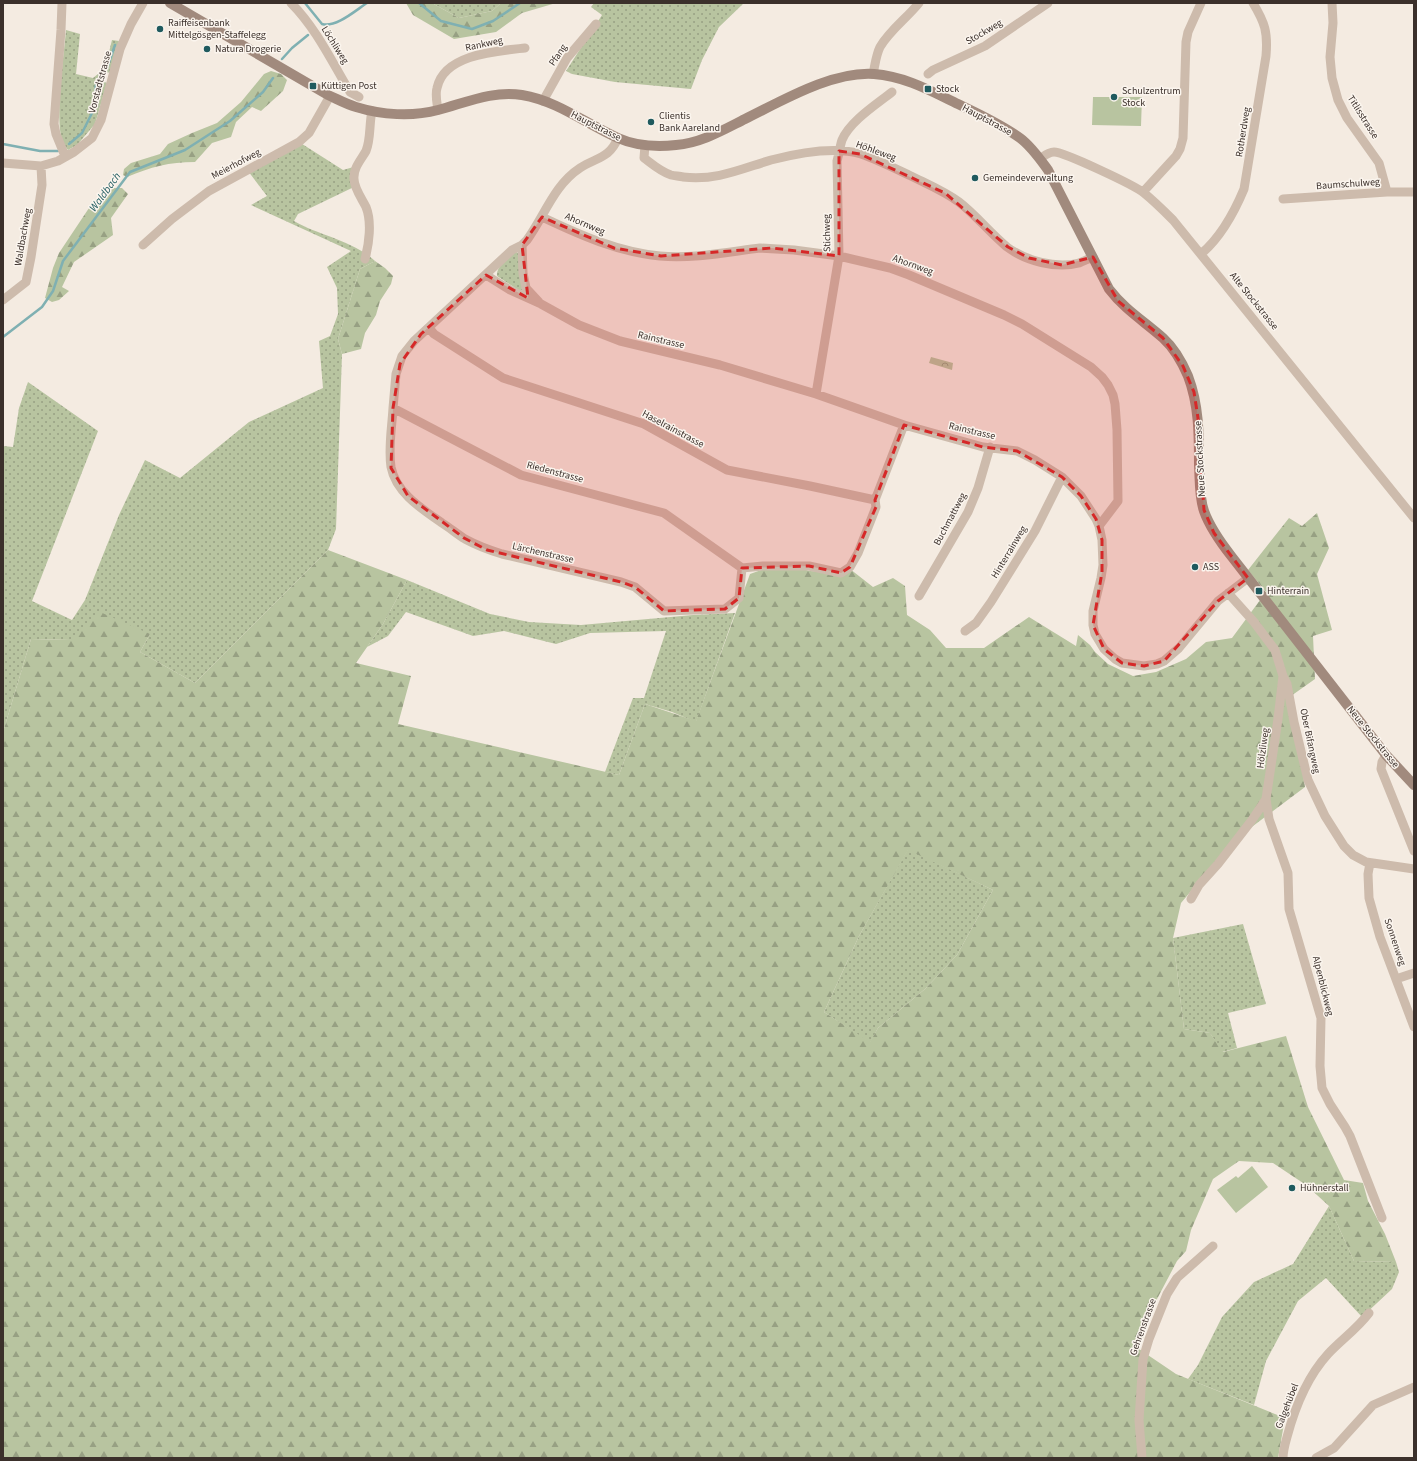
<svg xmlns="http://www.w3.org/2000/svg" width="1417" height="1461" font-family="'Source Sans 3',sans-serif">
<style>
.grass{fill:url(#grass-dots)}
.forest{fill:url(#forest-firs);fill-rule:evenodd}
.park{fill:url(#park-crowns)}
.pitch{fill:#b8c4a0}
.lines{fill:none;stroke-linecap:round;stroke-linejoin:round}
.stream{stroke:#7fb0b2;stroke-width:2.5}
.street{stroke:#cdbbac;stroke-width:9}
.secondary{stroke:#a18a7d;stroke-width:10}
.marked{fill:#d62828;fill-opacity:0.2;stroke:#d62828;stroke-width:3;stroke-dasharray:8 5;stroke-linejoin:round}
.poi-dot{fill:#1f5a5e;stroke:#fbf5ee;stroke-width:1.5}
.labels{text-anchor:middle;dominant-baseline:central;stroke-width:3;stroke-linejoin:round;paint-order:stroke}
.poi-label{font-size:10px;fill:#3b302b;stroke:#fbf5ee;text-anchor:start}
.street-label{font-size:10px;fill:#3b302b;stroke:#fbf5ee}
.water-label{font-size:11px;font-style:italic;fill:#1f5a5e;stroke:#fbf5ee}
</style>
<defs>
<pattern id="grass-dots" width="8" height="8" patternUnits="userSpaceOnUse"><rect width="8" height="8" fill="#b8c4a0"/><path d="M2 2h.1M6 6h.1" fill="none" stroke="#97a083" stroke-width="1.8" stroke-linecap="round"/></pattern>
<pattern id="forest-firs" width="22" height="20" patternUnits="userSpaceOnUse"><rect width="22" height="20" fill="#b8c4a0"/><path d="M5 1l3.5 6h-7zM16 11l3.5 6h-7z" fill="#97a083"/></pattern>
<pattern id="park-crowns" width="20" height="18" patternUnits="userSpaceOnUse"><rect width="20" height="18" fill="#b8c4a0"/><path d="M2 6a3 3 0 1 1 6 0M12 15a3 3 0 1 1 6 0" fill="none" stroke="#97a083"/></pattern>
</defs>
<rect width="100%" height="100%" fill="#f4ebe1"/>
<path class="grass" d="M 432,3 L 501,3 L 492,11 L 459,18 Z
M 594,3 L 744,3 L 719,27 L 702,60 L 691,89 L 615,82 L 572,74 L 566,71 L 602,15 L 591,7 Z
M 66,30 L 80,34 L 76,74 L 93,78 C 106,69 108,56 112,40 L 119,41 L 110,73 L 103,71 L 101,81 L 107,83 L 95,124 L 77,145 L 68,150 C 66,148 64,145 63,143 C 54,121 64,55 66,30 Z
M 299,142 L 343,170 L 357,166 L 356,186 L 298,214 L 294,221 C 320,236 352,240 375,261 L 360,269 L 338,339 L 342,354 L 336,529 L 328,550 L 195,683 L 140,652 L 150,634 L 70,640 L 31,639 L 3,732 L 3,446 L 13,447 L 19,408 L 28,382 L 98,431 L 32,601 L 72,620 L 85,600 L 119,515 L 145,460 L 180,478 L 249,422 L 323,388 L 319,341 L 330,336 L 338,314 L 337,288 L 327,267 L 351,251 L 251,205 L 267,196 L 248,171 Z
M 517,252 L 519,255 L 523,290 L 520,291 L 497,276 C 496,266 508,259 514,253 Z
M 407,580 L 490,614 L 529,622 L 581,625 L 693,615 L 735,613 L 696,722 L 672,712 L 645,704 L 619,775 L 605,772 L 633,698 L 644,698 L 666,631 L 590,633 L 556,644 L 504,631 L 473,636 L 406,612 L 388,636 L 367,647 L 383,624 Z
M 908,849 L 993,890 L 957,955 L 925,989 L 878,1028 L 870,1043 L 824,1012 L 859,936 Z
M 1243,924 L 1266,1004 L 1228,1013 L 1237,1048 L 1222,1052 L 1210,1033 L 1184,1029 L 1173,938 Z
M 1329,1206 L 1354,1261 L 1396,1262 L 1399,1272 L 1392,1289 L 1362,1317 L 1326,1278 L 1298,1301 L 1266,1361 L 1254,1405 L 1188,1379 L 1198,1365 L 1222,1317 L 1254,1282 L 1293,1264 Z"/>
<path class="forest" d="M 406,3 L 432,3 L 459,18 L 492,11 L 501,3 L 556,3 L 522,13 L 496,32 L 454,39 L 413,15 Z
M 271,71 L 281,74 L 287,80 L 283,91 L 261,111 L 252,107 L 236,122 L 231,137 L 212,143 L 195,162 C 169,162 151,167 127,177 L 123,175 L 124,169 L 131,163 L 160,154 L 168,144 L 192,133 L 217,123 L 241,102 L 264,74 Z
M 108,188 L 122,188 L 128,194 L 111,218 L 113,235 L 74,262 L 62,287 L 69,291 L 59,300 L 52,302 L 45,298 L 53,268 L 59,253 L 93,202 Z
M 375,261 L 385,268 L 393,276 L 391,284 L 380,301 L 376,315 L 365,333 L 361,349 L 342,354 L 338,339 L 360,269 Z
M 1317,513 L 1329,548 L 1317,574 L 1332,630 L 1313,636 L 1315,679 L 1291,696 L 1305,787 L 1233,841 L 1181,903 L 1173,938 L 1184,1029 L 1210,1033 L 1223,1052 L 1286,1036 L 1308,1107 L 1344,1180 L 1363,1183 L 1368,1201 L 1385,1234 L 1396,1262 L 1354,1261 L 1329,1206 L 1306,1185 L 1273,1163 L 1239,1161 L 1213,1179 L 1191,1230 L 1186,1251 L 1177,1261 L 1157,1299 L 1139,1349 L 1176,1374 L 1285,1418 L 1278,1458 L 3,1458 L 3,732 L 31,639 L 70,640 L 100,612 L 150,634 L 140,652 L 195,683 L 328,550 L 407,580 L 383,624 L 356,663 L 411,676 L 398,724 L 619,775 L 645,704 L 696,721 L 750,574 L 764,569 L 790,566 L 810,571 L 829,572 L 850,569 L 873,587 L 893,578 L 905,586 L 907,615 L 930,630 L 946,648 L 984,648 L 1029,617 L 1076,646 L 1078,635 L 1090,645 L 1095,652 L 1108,664 L 1133,676 L 1156,672 L 1186,659 L 1206,642 L 1232,638 L 1266,592 L 1248,570 L 1289,518 L 1302,526 ZM 908,850 L 993,890 L 957,955 L 925,989 L 878,1028 L 870,1042 L 824,1012 L 859,936 Z"/>
<path class="park" d="M 931,357 L 953,363 L 952,370 L 929,363 Z"/>
<path class="pitch" d="M 1093,97 L 1142,97 L 1141,126 L 1092,125 Z
M 1252,1166 L 1268,1187 L 1236,1213 L 1217,1190 L 1236,1176 L 1238,1178 Z"/>
<g class="lines">
<path class="stream" d="M 305,3 L 322,24 C 336,28 356,10 367,3
M 419,3 L 441,21 L 472,29 L 493,21 L 520,3
M 282,59 L 292,48 L 308,35
M 3,144 L 40,151 L 58,151
M 69,144 L 82,133 L 93,111 L 96,85 L 103,70 L 107,68 L 115,45
M 3,337 L 42,307 L 53,291 L 63,261 L 130,172 L 185,150 L 230,121 L 263,92 L 273,78"/>
<path class="street" d="M 62,3 L 61,30 L 54,124 L 56,134 L 65,156
M 291,3 C 316,28 332,62 350,92 L 359,97
M 1332,3 L 1333,23 L 1330,57 L 1332,78 L 1338,100 L 1347,118 L 1379,163 L 1387,192
M 873,74 C 875,65 876,55 880,47 C 890,30 907,18 919,3
M 928,74 L 933,70 L 985,46 L 1048,3
M 543,101 L 567,58 L 596,24
M 438,110 C 437,103 435,95 437,88 C 444,54 497,51 525,48
M 618,138 C 609,159 597,157 580,168 C 554,185 545,215 527,240 L 522,245 L 512,250 L 414,341 L 402,356 L 396,374 L 393,408 L 521,475 L 664,513 L 742,568 L 763,566 L 809,566 L 841,573 L 850,567 L 858,553 L 876,507 L 875,500 L 904,425
M 645,145 L 644,158 C 652,164 661,172 671,175 C 675,176 680,176 683,177 C 716,181 741,169 771,160 C 798,153 834,146 861,154 C 878,160 894,168 911,176 C 927,184 944,191 959,202 C 976,215 990,233 1007,247 C 1026,261 1056,269 1079,263 C 1084,261 1088,259 1093,257
M 1040,159 C 1044,156 1048,152 1054,152 C 1064,152 1134,185 1144,193 C 1154,201 1164,211 1173,220 L 1414,518
M 3,163 L 41,166 L 58,161 L 74,152 L 92,138 L 101,120 L 120,49 L 131,24 L 143,3
M 1143,192 L 1176,156 L 1180,149 L 1183,138 L 1186,42 L 1188,32 L 1201,3
M 1283,199 L 1387,192 L 1414,192
M 542,217 C 580,235 618,252 660,256 C 692,259 728,252 760,248 L 794,250 L 839,256 L 890,268 L 909,275 L 1004,315 L 1022,324 L 1091,367 L 1102,377 L 1108,385 L 1113,395 L 1115,404 L 1117,430 L 1118,501 L 1099,526
M 143,245 L 172,219 L 209,191 L 299,142 L 309,133 L 330,96
M 522,245 L 523,273 L 526,288 L 539,302
M 1201,254 C 1221,237 1234,213 1244,189 L 1266,56 C 1268,32 1265,23 1253,3
M 365,259 C 369,244 372,222 366,207 C 362,199 354,188 354,179 C 353,168 361,160 366,151 C 371,139 369,124 372,111
M 486,275 L 510,290 L 541,304 L 579,325 L 620,341 L 720,365 L 816,394 L 904,425 L 983,447 L 1017,451 L 1035,460 L 1062,477 L 1081,496 L 1096,519 L 1099,526 L 1102,540 L 1103,565 L 1101,578 L 1093,611 L 1093,625 L 1095,634 L 1104,649 L 1115,659 L 1122,663 L 1144,666 L 1157,664 L 1164,661 L 1179,648 L 1218,601 L 1248,578
M 3,300 L 26,282 L 31,257 L 42,185 L 41,166
M 429,328 L 434,334 L 503,378 L 644,424 L 727,470 L 810,486 L 875,500
M 816,394 L 839,256 L 837,161 C 839,154 840,146 842,140 C 850,121 877,104 892,92
M 393,408 C 392,427 388,448 391,467 C 396,493 422,509 442,523 C 450,528 457,534 465,539 C 476,545 489,550 502,554 L 621,582 L 635,587 L 664,611 L 725,609 L 739,598 L 742,568
M 919,596 L 968,512 L 978,488 L 990,447
M 965,631 L 976,623 L 991,602 L 1035,531 L 1062,477
M 1284,678 L 1287,684 L 1294,722 L 1308,780 L 1325,816 L 1344,846 L 1353,855 L 1366,862 L 1414,869
M 1386,755 L 1382,762 L 1381,769 L 1414,851
M 1266,799 L 1269,819 L 1288,873 L 1289,909 L 1321,1018 L 1320,1066 L 1322,1088 L 1330,1104 L 1345,1127 L 1350,1136 L 1382,1218
M 1370,863 L 1368,874 L 1369,898 L 1380,937 L 1414,1027
M 1191,899 L 1199,885 L 1218,864 L 1252,820 L 1266,799 L 1278,719 L 1283,676 L 1275,650 L 1254,622 L 1228,593
M 1396,979 L 1414,973
M 1142,1458 L 1139,1420 L 1143,1359 L 1149,1339 L 1167,1294 L 1177,1278 L 1213,1246
M 1283,1458 C 1283,1451 1285,1444 1287,1437 C 1295,1407 1307,1377 1328,1354 C 1341,1340 1357,1329 1369,1313
M 1316,1458 L 1334,1448 L 1373,1405 L 1414,1387"/>
<path class="secondary" d="M 170,3 L 328,95 C 337,99 346,104 356,107 C 382,115 412,117 438,110 C 465,103 493,90 522,95 C 558,101 586,124 618,138 C 636,146 657,147 676,145 C 701,143 723,130 745,119 C 782,101 832,71 874,74 C 904,76 931,91 958,104 C 979,114 1001,124 1020,138 C 1031,146 1040,159 1048,170 L 1109,289 C 1125,310 1144,321 1163,338 C 1174,348 1182,362 1188,376 C 1199,405 1199,434 1199,465 C 1200,480 1199,497 1204,511 C 1210,528 1221,543 1232,557 L 1386,755 L 1414,785"/>
</g>
<path class="marked" d="M 839,151 L 860,154 L 945,193 L 1008,247 L 1029,258 L 1062,265 L 1093,257 L 1118,301 L 1163,338 L 1183,366 L 1194,392 L 1198,418 L 1204,510 L 1214,533 L 1248,578 L 1218,601 L 1164,661 L 1144,666 L 1122,663 L 1104,649 L 1093,625 L 1102,572 L 1102,540 L 1096,519 L 1081,496 L 1062,477 L 1017,451 L 983,447 L 904,425 L 875,500 L 876,507 L 850,567 L 841,573 L 809,566 L 742,568 L 739,598 L 725,609 L 664,611 L 635,587 L 621,582 L 487,550 L 464,538 L 408,496 L 391,468 L 393,408 L 400,364 L 421,334 L 486,275 L 528,298 L 522,245 L 542,217 L 614,248 L 661,256 L 772,248 L 839,256 Z"/>
<g class="poi-dot">
<circle cx="160" cy="29" r="4"/>
<circle cx="207" cy="49" r="4"/>
<rect x="309" y="82" width="8" height="8" rx="2"/>
<rect x="924" y="85" width="8" height="8" rx="2"/>
<circle cx="1114" cy="97" r="4"/>
<circle cx="651" cy="122" r="4"/>
<circle cx="975" cy="178" r="4"/>
<circle cx="1195" cy="567" r="4"/>
<rect x="1255" y="587" width="8" height="8" rx="2"/>
<circle cx="1292" cy="1188" r="4"/>
</g>
<g class="labels">
<g class="poi-label">
<text x="168" y="23">Raiffeisenbank<tspan x="168" dy="12">Mittelgösgen-Staffelegg</tspan></text>
<text x="215" y="49">Natura Drogerie</text>
<text x="321" y="86">Küttigen Post</text>
<text x="936" y="89">Stock</text>
<text x="1122" y="91">Schulzentrum<tspan x="1122" dy="12">Stock</tspan></text>
<text x="659" y="116">Clientis<tspan x="659" dy="12">Bank Aareland</tspan></text>
<text x="983" y="178">Gemeindeverwaltung</text>
<text x="1203" y="567">ASS</text>
<text x="1267" y="591">Hinterrain</text>
<text x="1300" y="1188">Hühnerstall</text>
</g>
<g class="street-label">
<text transform="translate(984 32) rotate(-30)">Stockweg</text>
<text transform="translate(484 44) rotate(-12)">Rankweg</text>
<text transform="translate(335 45) rotate(58)">Löchliweg</text>
<text transform="translate(558 55) rotate(-56)">Pfang</text>
<text transform="translate(100 82) rotate(-75)">Vorstadtstrasse</text>
<text transform="translate(1363 117) rotate(58)">Titlisstrasse</text>
<text transform="translate(987 120) rotate(28)">Hauptstrasse</text>
<text transform="translate(596 126) rotate(27)">Hauptstrasse</text>
<text transform="translate(1243 132) rotate(-81)">Rotherdweg</text>
<text transform="translate(876 151) rotate(20)">Höhleweg</text>
<text transform="translate(236 164) rotate(-28)">Meierhofweg</text>
<text transform="translate(1348 184) rotate(-4)">Baumschulweg</text>
<text transform="translate(585 224) rotate(23)">Ahornweg</text>
<text transform="translate(827 233) rotate(-91)">Stichweg</text>
<text transform="translate(23 237) rotate(-80)">Waldbachweg</text>
<text transform="translate(913 265) rotate(20)">Ahornweg</text>
<text transform="translate(1254 301) rotate(51)">Alte Stockstrasse</text>
<text transform="translate(661 340) rotate(13)">Rainstrasse</text>
<text transform="translate(673 429) rotate(28)">Haselrainstrasse</text>
<text transform="translate(972 431) rotate(13)">Rainstrasse</text>
<text transform="translate(1200 459) rotate(-93)">Neue Stockstrasse</text>
<text transform="translate(555 472) rotate(15)">Riedenstrasse</text>
<text transform="translate(950 519) rotate(-62)">Buchmattweg</text>
<text transform="translate(1009 552) rotate(-59)">Hinterrainweg</text>
<text transform="translate(543 553) rotate(13)">Lärchenstrasse</text>
<text transform="translate(1373 737) rotate(51)">Neue Stockstrasse</text>
<text transform="translate(1310 741) rotate(78)">Ober Bifangweg</text>
<text transform="translate(1263 748) rotate(-82)">Hölzliweg</text>
<text transform="translate(1395 942) rotate(71)">Sonnenweg</text>
<text transform="translate(1323 986) rotate(76)">Alpenblickweg</text>
<text transform="translate(1143 1327) rotate(-70)">Gehrenstrasse</text>
<text transform="translate(1287 1406) rotate(-69)">Galgehübel</text>
</g>
<g class="water-label">
<text transform="translate(105 192) rotate(-54)">Waldbach</text>
</g>
</g>
<rect width="1417" height="1461" fill="none" stroke="#3b302b" stroke-width="8"/>
</svg>
